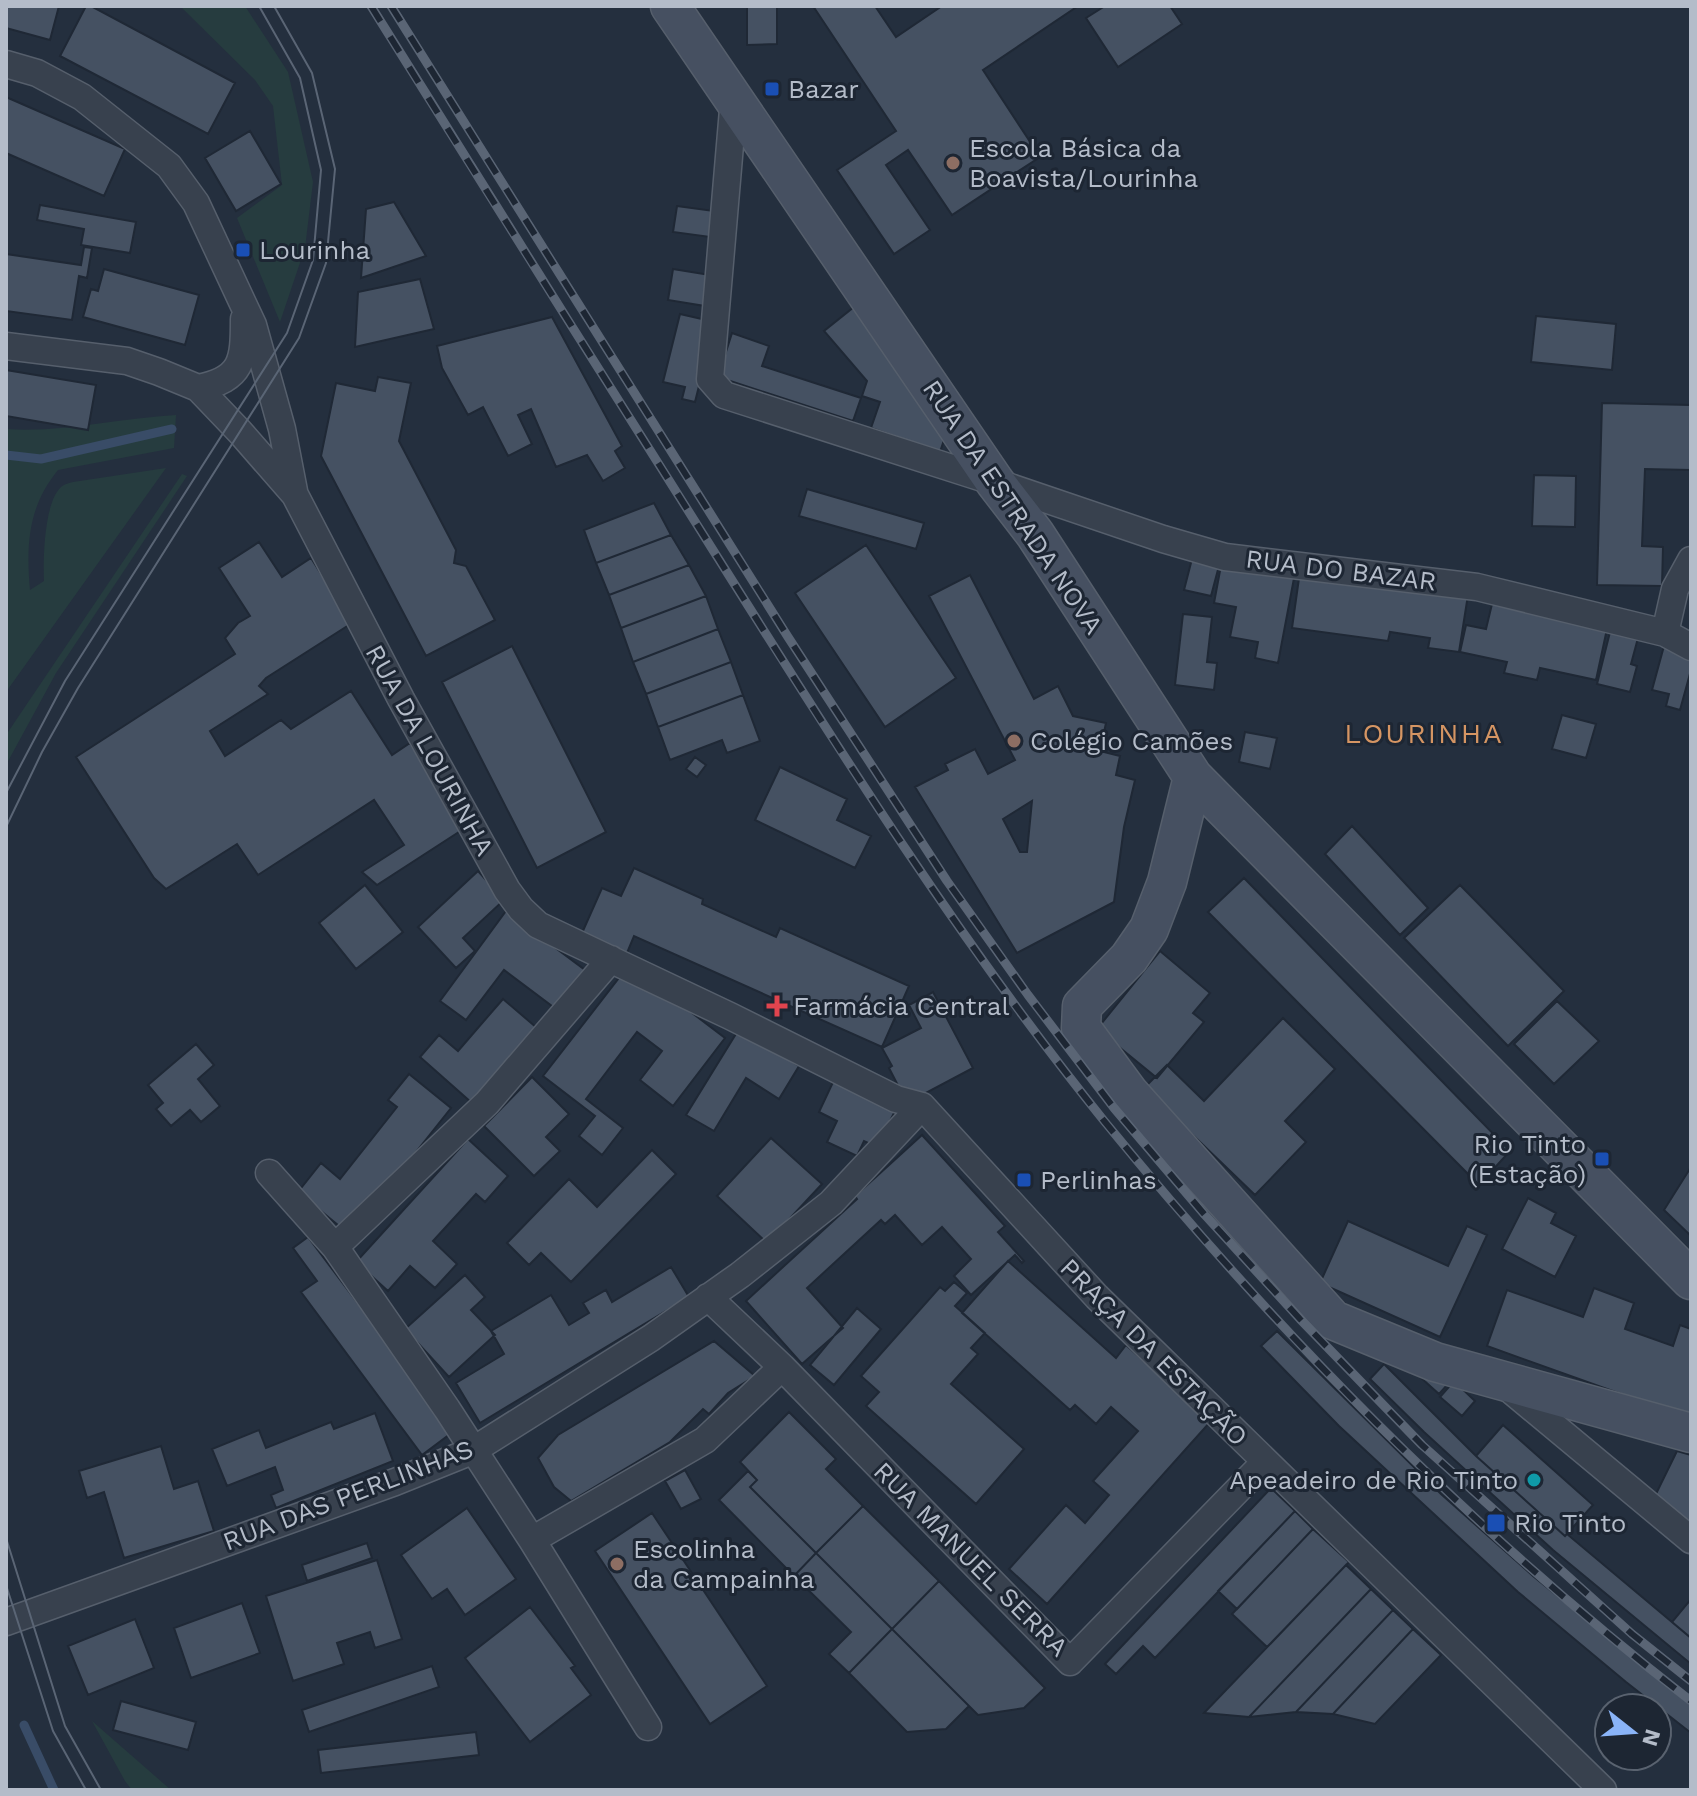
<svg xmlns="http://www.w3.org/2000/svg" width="1697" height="1796" font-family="'Work Sans',sans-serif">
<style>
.green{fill:#263c3f}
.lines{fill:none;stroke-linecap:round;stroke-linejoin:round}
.stream{stroke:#394c67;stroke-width:9}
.building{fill:#455162;stroke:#1f2835;stroke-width:2;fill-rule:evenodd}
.street-casing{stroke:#565f6c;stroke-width:29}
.secondary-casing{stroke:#565f6c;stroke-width:41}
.street{stroke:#38414e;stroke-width:26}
.secondary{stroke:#465061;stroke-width:38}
.tram{stroke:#5a6575;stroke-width:2}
.rail-casing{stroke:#5a6575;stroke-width:9}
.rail{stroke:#1d2633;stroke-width:6;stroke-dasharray:18;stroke-linecap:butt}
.transit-dot{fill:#1a4fb4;stroke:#1d2633;stroke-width:3}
.education-dot{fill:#8d6e63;stroke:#1d2633;stroke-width:3}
.health-dot{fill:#e0444e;stroke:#1d2633;stroke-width:3}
.culture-dot{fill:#0f9aa8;stroke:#1d2633;stroke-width:3}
.labels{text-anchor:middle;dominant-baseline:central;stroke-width:6;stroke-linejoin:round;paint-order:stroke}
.poi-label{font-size:26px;fill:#b4bcc9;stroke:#1d2633;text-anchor:start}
.street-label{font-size:26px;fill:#b4bcc9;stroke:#1d2633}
.neighbourhood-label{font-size:28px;letter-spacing:2px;fill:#d59563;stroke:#1d2633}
</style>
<rect width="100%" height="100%" fill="#242f3e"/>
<path class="green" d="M 180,6 L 245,6 L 288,72 L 313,182 L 305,248 L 280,322 L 237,218 L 282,185 L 273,106 L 255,80 Z
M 176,415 L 174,448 L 58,470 C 28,507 26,544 30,590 L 44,581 C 43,559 44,503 61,487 C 65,484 69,483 73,482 L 166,468 L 6,692 L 6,429 C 63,433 119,418 176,415 Z
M 182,474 L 187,476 L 56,673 L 6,765 L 6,735 Z
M 92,1721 L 171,1790 L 132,1790 L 125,1781 Z"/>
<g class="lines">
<path class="stream" d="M 6,455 L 41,459 L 172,429
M 24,1725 L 54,1790"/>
</g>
<path class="building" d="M 6,6 L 59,6 L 50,40 L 6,28 Z
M 86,6 L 91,6 L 235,83 L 208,134 L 60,56 Z
M 747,6 L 777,6 L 777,44 L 747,45 Z
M 813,6 L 875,6 L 896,37 L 942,6 L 1078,6 L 983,70 L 1040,157 L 952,215 L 908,150 L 886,165 L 930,230 L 894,254 L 837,170 L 896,131 Z
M 1105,6 L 1170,6 L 1182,24 L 1118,67 L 1086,18 Z
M 6,97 L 125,149 L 104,196 L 6,153 Z
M 250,131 L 281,184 L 236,211 L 205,158 Z
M 394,202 L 426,256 L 361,278 L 366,209 Z
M 40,205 L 136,222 L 130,253 L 81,245 L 84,229 L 37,220 Z
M 677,206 L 714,211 L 710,237 L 673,232 Z
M 84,247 L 92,248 L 87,278 L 79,276 L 72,320 L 6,311 L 6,254 L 81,265 Z
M 104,269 L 199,295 L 185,345 L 83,317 L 91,289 L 98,291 Z
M 673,269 L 710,275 L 705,306 L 668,300 Z
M 420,279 L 434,329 L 355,347 L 358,292 Z
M 854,307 L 949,425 L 940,452 L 871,428 L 880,402 L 862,396 L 867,381 L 824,331 Z
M 680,314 L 715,322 L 695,402 L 682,399 L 685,387 L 663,382 Z
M 1536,316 L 1616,324 L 1612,370 L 1531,362 Z
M 552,317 L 622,446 L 615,451 L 625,468 L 603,481 L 587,455 L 556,467 L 531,409 L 518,415 L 532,444 L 508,456 L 483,407 L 468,415 L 442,368 L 437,346 Z
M 732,333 L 769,346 L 762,366 L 861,398 L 853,421 L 718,377 Z
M 6,370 L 96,385 L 88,430 L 6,416 Z
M 378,377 L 411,383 L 399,441 L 456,550 L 454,563 L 466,566 L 495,620 L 426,656 L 321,456 L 336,383 L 375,391 Z
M 1602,403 L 1691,405 L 1691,470 L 1645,469 L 1642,546 L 1663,547 L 1662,586 L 1597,585 Z
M 1534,475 L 1576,476 L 1575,527 L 1532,526 Z
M 807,489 L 924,523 L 916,549 L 799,516 Z
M 654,503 L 671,535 L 596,563 L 584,530 Z
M 671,535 L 689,565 L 609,595 L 596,563 Z
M 259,542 L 282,577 L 311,558 L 352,623 L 266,678 L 259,686 L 268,694 L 210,731 L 225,756 L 281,720 L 291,729 L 351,691 L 392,755 L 410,743 L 465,828 L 377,885 L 362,872 L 404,845 L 374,800 L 258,875 L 237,844 L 166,889 L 154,878 L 76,757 L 235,654 L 225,638 L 238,623 L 250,616 L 219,568 Z
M 866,545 L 956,678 L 885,727 L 795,593 Z
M 1193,555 L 1220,562 L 1211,596 L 1184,590 Z
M 1222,560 L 1295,573 L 1278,663 L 1255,658 L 1258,642 L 1230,637 L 1236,607 L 1214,603 Z
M 689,565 L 706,596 L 621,628 L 609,595 Z
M 1300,571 L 1468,595 L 1459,652 L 1428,648 L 1430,638 L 1390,632 L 1388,641 L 1292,628 Z
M 970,575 L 1034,699 L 1058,686 L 1073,716 L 1106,723 L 1100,751 L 1120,756 L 1116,775 L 1135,780 L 1124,827 L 1114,902 L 1017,953 L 915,787 L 948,770 L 945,764 L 975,749 L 988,774 L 1015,760 L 929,596 ZM 1032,801 L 1027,852 L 1020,852 L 1003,819 Z
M 706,596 L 718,629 L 633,662 L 621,628 Z
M 1492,604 L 1607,629 L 1596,680 L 1540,668 L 1537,680 L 1504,673 L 1507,662 L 1460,652 L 1466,625 L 1486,629 Z
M 1183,614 L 1212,617 L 1207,662 L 1217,663 L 1214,690 L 1175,685 Z
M 718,629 L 731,662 L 646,694 L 633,662 Z
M 1610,632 L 1638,638 L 1631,664 L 1637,666 L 1630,692 L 1597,684 Z
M 512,646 L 606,832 L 537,868 L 442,682 Z
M 1664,646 L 1691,653 L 1691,670 L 1680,710 L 1666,706 L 1669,694 L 1652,690 Z
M 731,662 L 743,695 L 658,727 L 646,694 Z
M 743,695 L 760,741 L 727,753 L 722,740 L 670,760 L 658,727 Z
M 1562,715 L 1596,724 L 1586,758 L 1552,749 Z
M 1245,732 L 1277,738 L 1270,769 L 1239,762 Z
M 695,757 L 706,765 L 697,777 L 686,769 Z
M 780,767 L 847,799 L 837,820 L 871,836 L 855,868 L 755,820 Z
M 1352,826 L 1428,908 L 1400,935 L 1325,854 Z
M 634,868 L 703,899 L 702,904 L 776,937 L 780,928 L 909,986 L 882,1047 L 634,936 L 627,953 L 582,933 L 602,888 L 621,896 Z
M 478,871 L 504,900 L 463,938 L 475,951 L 456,968 L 418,927 Z
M 1244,878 L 1510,1151 L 1479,1185 L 1208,912 Z
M 365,885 L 403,932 L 356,969 L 319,923 Z
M 1460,885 L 1564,991 L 1508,1046 L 1404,938 Z
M 506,911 L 589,973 L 560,1012 L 504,970 L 466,1020 L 440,1001 Z
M 1160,951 L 1210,993 L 1193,1013 L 1204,1022 L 1157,1078 L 1097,1029 Z
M 629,965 L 725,1038 L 673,1106 L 640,1080 L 662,1051 L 637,1032 L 586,1099 L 623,1128 L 602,1155 L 579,1136 L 595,1116 L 543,1076 Z
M 933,992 L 973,1068 L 907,1103 L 889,1068 L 892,1066 L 882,1048 L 921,1028 L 909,1005 Z
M 503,999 L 537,1028 L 472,1103 L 420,1057 L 439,1035 L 458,1051 Z
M 1557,1001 L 1599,1041 L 1554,1084 L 1514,1044 Z
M 1283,1018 L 1335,1069 L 1285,1121 L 1306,1142 L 1255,1195 L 1144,1088 L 1167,1065 L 1204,1101 Z
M 739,1029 L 799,1066 L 779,1099 L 746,1078 L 714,1131 L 686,1115 Z
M 196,1044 L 214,1065 L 198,1079 L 220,1106 L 201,1122 L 190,1110 L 171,1126 L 156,1109 L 163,1103 L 148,1085 Z
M 409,1074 L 451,1108 L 350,1235 L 298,1192 L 321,1163 L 340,1179 L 397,1107 L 388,1100 Z
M 532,1077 L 569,1114 L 546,1137 L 560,1151 L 534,1176 L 484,1126 Z
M 834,1080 L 896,1109 L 877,1147 L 864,1141 L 857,1156 L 827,1142 L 837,1121 L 819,1112 Z
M 922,1135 L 1005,1226 L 998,1232 L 1024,1261 L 1022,1263 L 1015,1255 L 971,1295 L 954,1276 L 971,1259 L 942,1227 L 922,1245 L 895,1215 L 885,1224 L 881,1220 L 807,1288 L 843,1328 L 802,1364 L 746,1301 L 857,1199 L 855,1196 Z
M 771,1138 L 822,1184 L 767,1243 L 717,1196 Z
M 468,1139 L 508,1176 L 485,1202 L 476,1194 L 433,1241 L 457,1264 L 435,1288 L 410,1266 L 388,1291 L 356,1262 Z
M 652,1150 L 676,1174 L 571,1282 L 541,1253 L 529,1265 L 507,1243 L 569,1179 L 597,1207 Z
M 1691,1167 L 1691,1236 L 1664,1210 Z
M 1528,1198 L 1556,1213 L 1551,1223 L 1576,1236 L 1555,1277 L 1502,1249 Z
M 1348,1221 L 1448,1266 L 1467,1226 L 1487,1235 L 1440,1337 L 1320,1283 Z
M 308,1237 L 454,1431 L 422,1455 L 301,1292 L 317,1281 L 293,1248 Z
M 1008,1261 L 1116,1358 L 1126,1345 L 1211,1421 L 1047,1604 L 1009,1569 L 1066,1505 L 1085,1523 L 1109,1495 L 1093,1481 L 1138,1431 L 1111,1407 L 1096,1424 L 1075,1405 L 1070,1410 L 962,1313 Z
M 671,1267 L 689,1297 L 480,1423 L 456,1383 L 504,1354 L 491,1331 L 551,1295 L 569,1325 L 589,1313 L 583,1303 L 606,1290 L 612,1302 Z
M 465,1275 L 485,1297 L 471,1310 L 495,1335 L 449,1377 L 405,1329 Z
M 954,1282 L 967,1293 L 955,1306 L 985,1333 L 971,1348 L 978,1354 L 951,1384 L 1024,1449 L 976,1504 L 866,1406 L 879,1392 L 861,1376 L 940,1287 L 945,1291 Z
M 1594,1288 L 1634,1303 L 1625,1329 L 1673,1346 L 1680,1325 L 1691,1329 L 1691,1419 L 1487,1346 L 1507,1290 L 1583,1317 Z
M 857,1308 L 881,1329 L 834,1385 L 810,1365 Z
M 1277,1331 L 1441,1494 L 1533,1576 L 1691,1705 L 1691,1733 L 1626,1682 L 1518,1592 L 1339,1426 L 1261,1346 Z
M 714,1341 L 755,1376 L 728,1393 L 709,1414 L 703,1409 L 670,1442 L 571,1501 L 554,1487 L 538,1458 L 558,1435 Z
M 1384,1364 L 1476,1456 L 1565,1536 L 1567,1534 L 1691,1638 L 1691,1664 L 1553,1550 L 1424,1432 L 1370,1379 Z
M 1430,1366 L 1449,1383 L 1439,1394 L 1420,1377 Z
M 1454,1381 L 1475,1401 L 1462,1416 L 1440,1397 Z
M 789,1412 L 836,1459 L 826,1469 L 863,1506 L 816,1553 L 750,1487 L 757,1480 L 740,1462 Z
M 375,1413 L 393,1461 L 276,1508 L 271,1495 L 283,1490 L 275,1467 L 227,1486 L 212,1449 L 259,1430 L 266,1448 L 331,1422 L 334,1429 Z
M 1503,1425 L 1593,1505 L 1565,1536 L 1476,1456 Z
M 161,1446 L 174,1489 L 198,1481 L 214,1531 L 124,1558 L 104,1492 L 87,1498 L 79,1471 Z
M 1677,1451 L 1691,1455 L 1691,1530 L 1653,1500 Z
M 685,1470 L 701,1499 L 681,1509 L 665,1481 Z
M 748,1471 L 757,1480 L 750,1487 L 816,1553 L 794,1576 L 719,1500 Z
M 1271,1488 L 1295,1511 L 1155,1658 L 1143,1646 L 1116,1674 L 1105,1664 Z
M 863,1506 L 939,1581 L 892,1629 L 816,1553 Z
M 467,1508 L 516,1579 L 465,1615 L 447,1589 L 432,1599 L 401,1555 Z
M 1295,1511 L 1313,1529 L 1237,1609 L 1218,1591 Z
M 652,1513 L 767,1686 L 710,1724 L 595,1551 Z
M 1313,1529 L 1349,1562 L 1267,1647 L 1232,1614 Z
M 367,1543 L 372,1558 L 307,1581 L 302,1565 Z
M 816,1553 L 892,1629 L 849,1673 L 829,1654 L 851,1632 L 794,1576 Z
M 377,1560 L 402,1639 L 375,1648 L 370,1632 L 337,1643 L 344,1664 L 293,1681 L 266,1596 Z
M 1346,1565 L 1371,1589 L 1249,1717 L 1204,1713 Z
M 939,1581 L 1045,1688 L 1024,1708 L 978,1715 L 892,1629 Z
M 1371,1589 L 1393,1610 L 1296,1712 L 1249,1717 Z
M 1691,1599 L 1691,1638 L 1672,1622 Z
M 242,1603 L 260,1653 L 191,1678 L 174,1628 Z
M 530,1607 L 575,1666 L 571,1668 L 591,1695 L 530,1742 L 465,1658 Z
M 1393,1610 L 1413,1629 L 1333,1714 L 1296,1712 Z
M 135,1619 L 154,1668 L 88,1695 L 68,1646 Z
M 892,1629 L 969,1706 L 946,1729 L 907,1732 L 849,1673 Z
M 1413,1629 L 1441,1655 L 1375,1724 L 1333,1714 Z
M 432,1666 L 439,1687 L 309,1732 L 302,1710 Z
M 121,1701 L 196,1722 L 188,1750 L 113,1730 Z
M 476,1732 L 479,1755 L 321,1773 L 318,1750 Z"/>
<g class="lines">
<g class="street-casing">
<path id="street" d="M 6,64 L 37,73 L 82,97 L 169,166 L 196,203 L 253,325 L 282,429 L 294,491
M 734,98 L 710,379 L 724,395 L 995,482 L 1163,539 L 1225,557 L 1477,587 L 1665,633 L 1691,647
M 6,346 L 127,361 L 159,372 L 198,388 L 240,432 L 295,495 L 401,699 L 507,890 L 521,909 L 538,925 L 730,1016 L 896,1099 L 922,1106
M 198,388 C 243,379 244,360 244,319
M 1665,633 L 1675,589 L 1691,560
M 922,1106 L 1097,1297 L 1603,1790
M 269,1173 L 335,1247 L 447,1409 L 532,1540 L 648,1727
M 335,1247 L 487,1103 L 611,959
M 708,1297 L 782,1367 L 1070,1662 L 1264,1463
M 1507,1387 L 1691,1540
M 532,1540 L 705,1440 L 782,1367
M 6,1622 L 395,1482 L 472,1451 L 651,1338 L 740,1275 L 831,1203 L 922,1106"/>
</g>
<g class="secondary-casing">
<path id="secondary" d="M 670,6 L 995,482 L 1035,534 L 1193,777 L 1691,1280
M 1193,777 L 1167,882 L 1149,929 L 1129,958 L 1082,1006 L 1081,1028 L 1129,1093 L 1333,1320 L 1435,1362 L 1691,1433"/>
</g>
<use href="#street" class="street"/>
<use href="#secondary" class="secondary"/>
<path class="tram" d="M 6,793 L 65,681 L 287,333 L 313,260 L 321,170 L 300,78 L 259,6
M 6,827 L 42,752 L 78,688 L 299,338 L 326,263 L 335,169 L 312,73 L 274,6
M 6,1538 L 65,1726 L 101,1790
M 6,1585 L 53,1731 L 86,1790"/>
<g class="rail-casing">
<path id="rail" d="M 371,6 C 486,191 602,374 718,558 C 839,750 962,945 1105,1122 C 1279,1335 1474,1533 1691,1701
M 391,6 L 788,637 L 947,881 L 1028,995 L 1114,1108 L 1205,1215 L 1300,1319 L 1422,1445 L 1632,1634 L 1691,1681"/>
</g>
<use href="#rail" class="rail"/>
</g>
<g class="transit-dot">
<rect x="764" y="81" width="16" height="16" rx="4"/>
<rect x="235" y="242" width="16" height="16" rx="4"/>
<rect x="1594" y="1151" width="16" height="16" rx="4"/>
<rect x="1016" y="1172" width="16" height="16" rx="4"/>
<rect x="1486" y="1513" width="20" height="20" rx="4"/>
</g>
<g class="education-dot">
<circle cx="953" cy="163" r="8"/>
<circle cx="1014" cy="741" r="8"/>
<circle cx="617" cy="1564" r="8"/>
</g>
<path class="health-dot" d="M773 994h8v8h8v8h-8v8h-8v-8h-8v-8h8z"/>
<circle class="culture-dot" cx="1534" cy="1480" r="8"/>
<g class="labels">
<g class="poi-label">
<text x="788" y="89">Bazar</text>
<text x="969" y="148">Escola Básica da<tspan x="969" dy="30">Boavista/Lourinha</tspan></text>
<text x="259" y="250">Lourinha</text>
<text x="1030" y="741">Colégio Camões</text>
<text x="793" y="1006">Farmácia Central</text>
<text x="1586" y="1144" text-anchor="end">Rio Tinto<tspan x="1586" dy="30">(Estação)</tspan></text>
<text x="1040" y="1180">Perlinhas</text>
<text x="1518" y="1480" text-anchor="end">Apeadeiro de Rio Tinto</text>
<text x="1514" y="1523">Rio Tinto</text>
<text x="633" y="1549">Escolinha<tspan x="633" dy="30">da Campainha</tspan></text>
</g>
<g class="street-label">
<text transform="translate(1013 507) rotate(56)">RUA DA ESTRADA NOVA</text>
<text transform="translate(1341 570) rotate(7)">RUA DO BAZAR</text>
<text transform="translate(430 750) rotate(61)">RUA DA LOURINHA</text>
<text transform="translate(1154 1352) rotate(45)">PRAÇA DA ESTAÇÃO</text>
<text transform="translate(348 1495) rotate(-21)">RUA DAS PERLINHAS</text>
<text transform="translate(971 1559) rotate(45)">RUA MANUEL SERRA</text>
</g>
<g class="neighbourhood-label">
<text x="1424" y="733">LOURINHA</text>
</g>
</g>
<rect width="1697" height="1796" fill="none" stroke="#b4bcc9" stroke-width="16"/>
<g transform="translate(1633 1732) rotate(107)"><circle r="38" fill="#1d2633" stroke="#59626f" stroke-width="2"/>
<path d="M0-6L14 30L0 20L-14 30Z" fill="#8ab4f8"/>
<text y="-12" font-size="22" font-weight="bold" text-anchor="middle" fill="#b4bcc9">N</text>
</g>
</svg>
